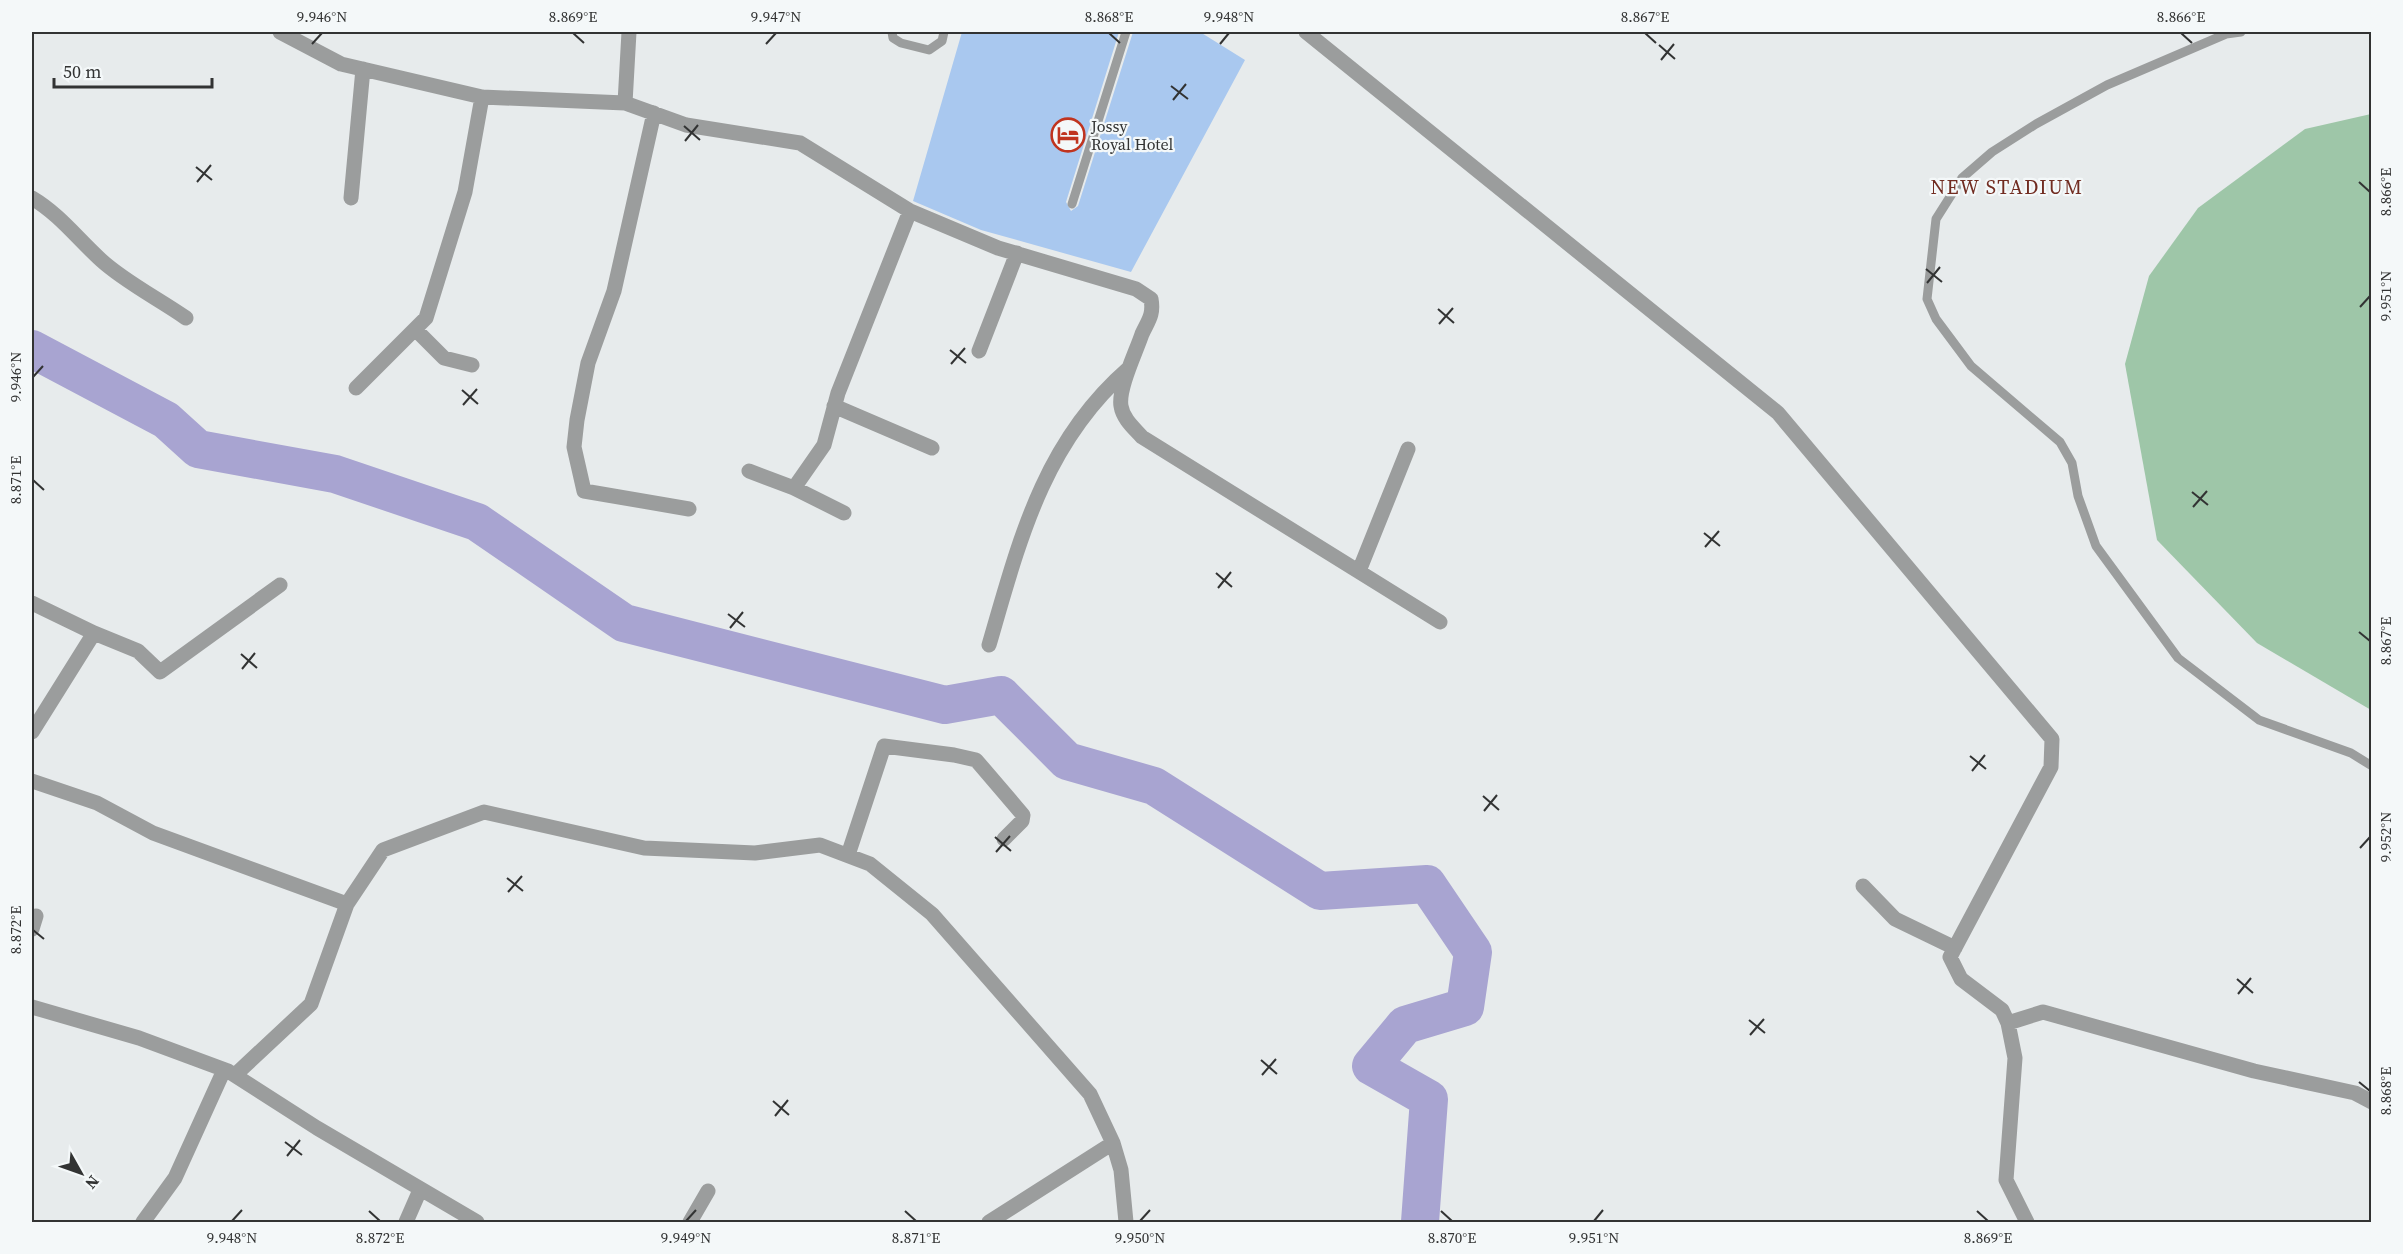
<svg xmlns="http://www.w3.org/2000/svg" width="2403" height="1254" font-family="'Source Serif 4',serif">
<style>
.green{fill:#9ec6a8}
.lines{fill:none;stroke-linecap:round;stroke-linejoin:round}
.river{stroke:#a8a4d1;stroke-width:38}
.building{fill:#a9c8ef}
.lane{stroke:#9b9d9d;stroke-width:9}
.street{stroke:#9b9d9d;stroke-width:15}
.ticks{fill:none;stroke:#323333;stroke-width:2}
.labels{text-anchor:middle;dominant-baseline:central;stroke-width:4.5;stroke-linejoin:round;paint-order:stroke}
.poi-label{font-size:16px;fill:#323333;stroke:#f4f8f9;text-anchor:start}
.quarter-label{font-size:20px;letter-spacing:1.5px;fill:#712c21;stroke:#f4f8f9}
.neatline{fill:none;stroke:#323333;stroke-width:2}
.ticks-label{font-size:15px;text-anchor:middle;fill:#323333}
</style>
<rect width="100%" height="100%" fill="#e7ebec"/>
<path class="green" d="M 2371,114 L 2372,114 L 2371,710 L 2257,643 L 2157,540 L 2125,364 L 2149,276 L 2198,208 L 2305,129 Z"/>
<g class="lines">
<path class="river" d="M 32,349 L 166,420 L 198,449 L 335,474 L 477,522 L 624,623 L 945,705 L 1001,695 L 1067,761 L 1154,786 L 1320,891 L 1427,884 L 1473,952 L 1465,1007 L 1405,1025 L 1371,1066 L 1429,1099 L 1420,1222"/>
</g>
<path class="building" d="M 962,32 L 1119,32 L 1066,202 L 1071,211 L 1078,206 L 1133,32 L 1200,32 L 1245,60 L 1131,272 L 981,230 L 913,201 Z"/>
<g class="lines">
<path class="lane" d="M 892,32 L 893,38 L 901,43 L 929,50 L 942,41 L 944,32
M 2241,32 L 2226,34 L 2107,85 L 2036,124 L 1992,152 L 1962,178 L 1936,219 L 1927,299 L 1936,319 L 1971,366 L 2060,442 L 2072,463 L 2078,496 L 2096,546 L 2178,658 L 2259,720 L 2351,753 L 2372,766
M 1072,204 L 1126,32"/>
<path class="street" d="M 280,32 L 341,64 L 482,97 L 625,103 L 686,125 L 800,143 L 910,211 L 998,248 L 1136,289 L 1151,299 C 1154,315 1148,321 1142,334 C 1136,352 1118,389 1121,406 C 1123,419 1134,428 1142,437 L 1440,622
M 1306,32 L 1778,413 L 2052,739 L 2051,767 L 1950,957 L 1961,979 L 2002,1010 L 2008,1023 L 2015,1058 L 2006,1180 L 2027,1222
M 625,103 L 629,32
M 654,113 L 614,291 L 588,363 L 577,420 L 574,447 L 584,491 L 689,509
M 32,198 C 59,214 77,238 101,260 C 125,282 159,299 186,318
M 351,198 L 363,69
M 415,329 L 444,358 L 472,365
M 979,351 L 1017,253
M 356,388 L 426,318 L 465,192 L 482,97
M 834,406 L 932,448
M 749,471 L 794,488
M 844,513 L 794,488 L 824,445 L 838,393 L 910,211
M 1359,571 L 1408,449
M 32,603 L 94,633 L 32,732
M 94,633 L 138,651 L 160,672 L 280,585
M 989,645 C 1019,542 1043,443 1128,369
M 32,781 L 97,803 L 153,833 L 347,904
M 848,855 L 884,746 L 954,755 L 976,760 L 1023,815 L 1022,821 L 1004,839
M 1863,886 L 1895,919 L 1955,948
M 32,929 L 36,916
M 32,1007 L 139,1038 L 228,1071 L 317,1128 L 477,1222
M 2008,1023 L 2043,1012 L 2254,1071 L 2355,1093 L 2372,1102
M 235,1075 L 311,1004 L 347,904 L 383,850 L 484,812 L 644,848 L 755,853 L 820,845 L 870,864 L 932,914 L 1090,1094 L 1113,1143 L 1121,1170 L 1126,1222
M 143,1222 L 175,1178 L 224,1070
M 406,1222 L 420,1190
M 690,1222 L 708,1191
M 989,1222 L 1113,1143"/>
</g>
<path class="ticks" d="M 573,33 L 584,43M 1109,33 L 1120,43M 1645,33 L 1656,43M 2181,33 L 2192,43M 312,44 L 322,33M 766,44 L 776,33M 1220,44 L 1229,33M 1659,45 L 1675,59M 1661,60 L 1674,44M 1171,86 L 1188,99M 1173,100 L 1186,84M 684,126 L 700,140M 685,141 L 698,125M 196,167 L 212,180M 197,182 L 211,165M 2359,182 L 2370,192M 1926,269 L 1942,282M 1927,283 L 1940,267M 2360,307 L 2370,296M 1438,309 L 1454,323M 1439,324 L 1453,308M 950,350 L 966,363M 951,364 L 965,348M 33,377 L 43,366M 462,390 L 478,404M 463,405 L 477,389M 33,480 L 44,490M 2192,492 L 2208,505M 2193,507 L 2207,491M 1704,533 L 1720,546M 1705,547 L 1719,531M 1216,573 L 1232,587M 1218,588 L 1231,572M 728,614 L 745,627M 730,628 L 743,612M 2359,632 L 2370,641M 241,654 L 257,668M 242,669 L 255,653M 1970,756 L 1986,769M 1972,771 L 1985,755M 1483,796 L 1499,810M 1484,811 L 1497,795M 995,837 L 1011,851M 2360,848 L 2370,837M 996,852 L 1010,836M 507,878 L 523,891M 508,892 L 522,876M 33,930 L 44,939M 2237,979 L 2253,993M 2238,994 L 2251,978M 1749,1020 L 1765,1033M 1750,1035 L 1764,1019M 1261,1060 L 1277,1074M 1262,1075 L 1276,1059M 2359,1082 L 2370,1091M 773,1101 L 789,1115M 775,1116 L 788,1100M 285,1142 L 302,1155M 287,1156 L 300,1140M 369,1211 L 380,1221M 905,1211 L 916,1221M 1441,1211 L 1452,1221M 1977,1211 L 1988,1221M 232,1221 L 242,1210M 686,1221 L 696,1210M 1140,1221 L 1150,1210M 1594,1221 L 1603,1210"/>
<defs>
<g id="hotel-ring" transform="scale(1.725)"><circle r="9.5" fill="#f4f8f9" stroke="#c0341f" stroke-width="1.5"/><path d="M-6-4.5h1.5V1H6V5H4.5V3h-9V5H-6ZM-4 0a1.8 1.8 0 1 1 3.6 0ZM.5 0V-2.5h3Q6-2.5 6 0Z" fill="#c0341f"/></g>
</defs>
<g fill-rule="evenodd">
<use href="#hotel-ring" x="1068" y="135"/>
</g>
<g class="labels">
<g class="poi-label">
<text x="1091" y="126">Jossy<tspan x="1091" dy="18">Royal Hotel</tspan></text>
</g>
<g class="quarter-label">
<text x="2007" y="187">NEW STADIUM</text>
</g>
</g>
<rect width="2403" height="1254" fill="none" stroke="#f4f8f9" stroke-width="66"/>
<g transform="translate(81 1173) rotate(130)" stroke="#f4f8f9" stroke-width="4.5" paint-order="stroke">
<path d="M0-4.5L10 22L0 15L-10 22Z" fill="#323333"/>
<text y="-9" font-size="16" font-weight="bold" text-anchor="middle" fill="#323333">N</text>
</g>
<path d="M54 78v9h158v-9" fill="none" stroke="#323333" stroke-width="3"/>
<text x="63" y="78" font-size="18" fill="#323333" stroke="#f4f8f9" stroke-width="4.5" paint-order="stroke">50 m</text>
<rect x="33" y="33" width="2337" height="1188" class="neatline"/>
<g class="ticks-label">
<text x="322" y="22">9.946°N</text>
<text x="573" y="22">8.869°E</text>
<text x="776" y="22">9.947°N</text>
<text x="1109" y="22">8.868°E</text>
<text x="1229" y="22">9.948°N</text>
<text x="1645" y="22">8.867°E</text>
<text x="2181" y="22">8.866°E</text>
<text transform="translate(2386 192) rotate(-90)" y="5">8.866°E</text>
<text transform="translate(2386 296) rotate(-90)" y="5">9.951°N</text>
<text transform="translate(16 377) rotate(-90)" y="5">9.946°N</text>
<text transform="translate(16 480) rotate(-90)" y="5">8.871°E</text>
<text transform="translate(2386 641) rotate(-90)" y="5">8.867°E</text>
<text transform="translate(2386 837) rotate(-90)" y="5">9.952°N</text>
<text transform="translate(16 930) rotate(-90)" y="5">8.872°E</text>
<text transform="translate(2386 1091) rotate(-90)" y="5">8.868°E</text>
<text x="232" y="1243">9.948°N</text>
<text x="380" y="1243">8.872°E</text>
<text x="686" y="1243">9.949°N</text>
<text x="916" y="1243">8.871°E</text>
<text x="1140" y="1243">9.950°N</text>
<text x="1452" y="1243">8.870°E</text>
<text x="1594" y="1243">9.951°N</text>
<text x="1988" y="1243">8.869°E</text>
</g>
</svg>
